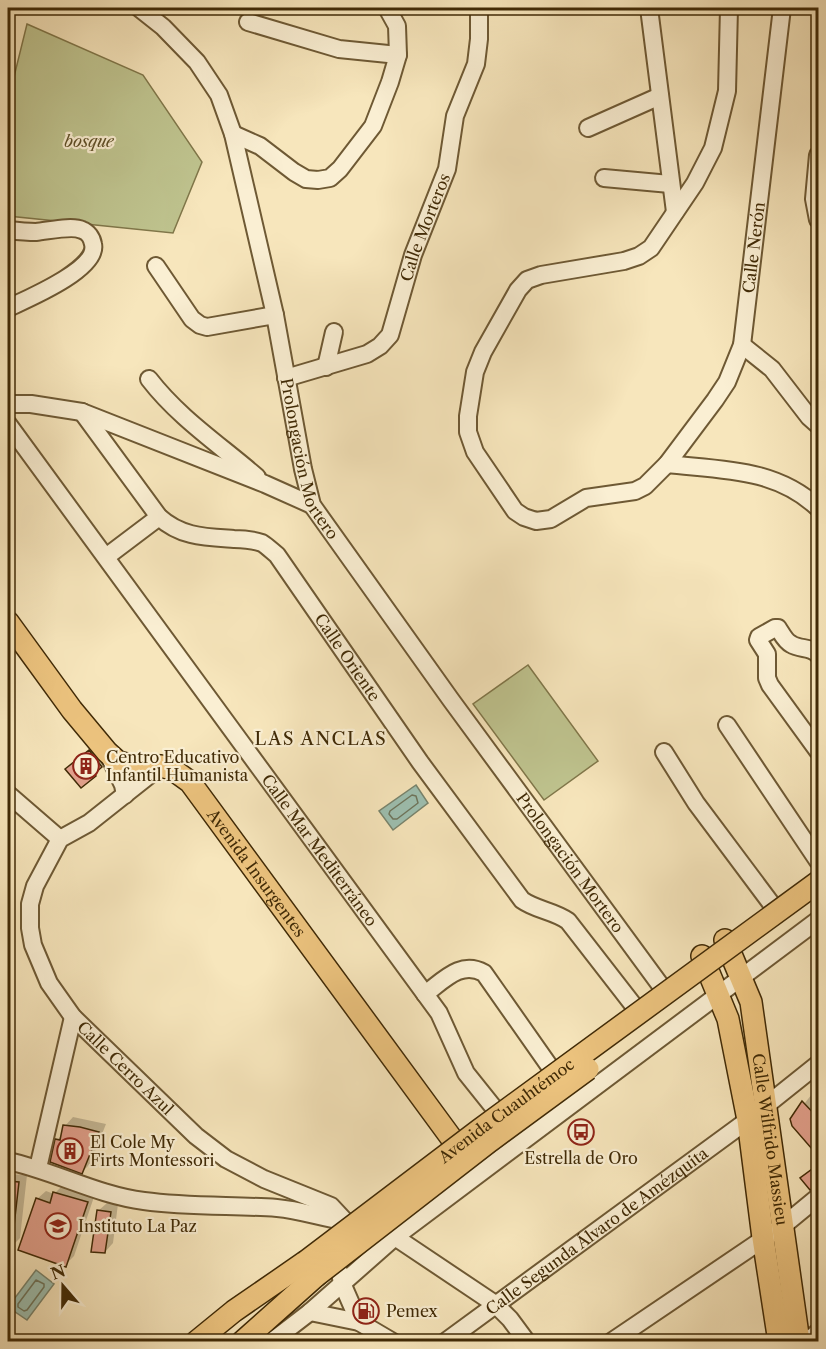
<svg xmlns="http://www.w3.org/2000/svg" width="826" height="1349" font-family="'Libre Caslon Text',serif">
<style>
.green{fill:#bfc48f;stroke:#80774a;stroke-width:1.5}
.water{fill:#9dc0b1;stroke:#78846d;stroke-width:1.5}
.shadow{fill:#0003}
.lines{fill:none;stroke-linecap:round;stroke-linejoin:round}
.shore{stroke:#6e755c;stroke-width:1.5}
.building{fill:#e3a18d;stroke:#402a06;stroke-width:1.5}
.minor-casing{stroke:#6e5934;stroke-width:20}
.major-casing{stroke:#402a06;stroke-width:24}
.minor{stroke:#faefd3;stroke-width:16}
.major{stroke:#ecc37e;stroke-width:21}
.major-bridge-casing{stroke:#402a06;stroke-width:24;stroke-linecap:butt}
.major-bridge{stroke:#ecc37e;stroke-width:21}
.labels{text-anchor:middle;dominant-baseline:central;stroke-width:4.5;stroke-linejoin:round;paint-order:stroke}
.park-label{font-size:16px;font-style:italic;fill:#605028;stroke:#faefd3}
.street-label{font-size:16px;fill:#402a06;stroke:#faefd3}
.poi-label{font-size:16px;fill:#402a06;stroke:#faefd3;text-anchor:start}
.neighbourhood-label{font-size:18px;letter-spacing:1.5px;fill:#402a06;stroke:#faefd3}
</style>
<rect width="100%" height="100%" fill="#f7e6bc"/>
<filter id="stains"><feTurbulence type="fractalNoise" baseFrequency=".00333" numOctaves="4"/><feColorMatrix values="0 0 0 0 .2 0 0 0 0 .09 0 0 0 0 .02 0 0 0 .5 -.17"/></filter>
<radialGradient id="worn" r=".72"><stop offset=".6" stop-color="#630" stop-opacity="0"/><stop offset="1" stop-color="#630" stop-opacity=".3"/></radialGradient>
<path class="green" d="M 27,24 L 143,75 L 202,162 L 173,233 L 8,216 L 8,101 Z
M 528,665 L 598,761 L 544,800 L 473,704 Z"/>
<path class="water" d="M 416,785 L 428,803 L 393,830 L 379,811 Z
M 36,1270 L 54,1284 L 27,1320 L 8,1307 Z"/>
<path class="shadow" d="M 98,743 L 110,757 L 95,775 L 67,769 Z
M 812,1094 L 818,1102 L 818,1154 L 792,1119 Z
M 73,1117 L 106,1124 L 90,1164 L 82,1172 L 57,1140 L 63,1134 L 65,1126 Z
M 8,1174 L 27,1175 L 20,1238 L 11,1247 L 8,1245 Z
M 63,1185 L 95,1194 L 74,1256 L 65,1265 L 37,1199 L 46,1191 L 54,1194 Z
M 107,1203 L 118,1204 L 113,1243 L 105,1252 L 98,1211 Z"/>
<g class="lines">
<path class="shore" d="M 412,795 L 416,796 L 418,803 L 397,819 L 393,819 L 389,814 L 390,811 Z
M 36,1280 L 44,1284 L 44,1287 L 27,1310 L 24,1311 L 18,1307 L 18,1304 Z"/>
</g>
<path class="building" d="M 89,750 L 102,767 L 95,773 L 96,776 L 81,788 L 65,769 Z
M 802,1101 L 819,1119 L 819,1157 L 792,1126 L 790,1119 Z
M 63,1125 L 80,1127 L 99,1132 L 82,1174 L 50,1162 L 55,1139 L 60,1140 Z
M 819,1164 L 819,1184 L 810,1190 L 800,1178 Z
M 8,1181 L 19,1182 L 14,1226 L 8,1226 Z
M 53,1192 L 88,1202 L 66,1267 L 18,1250 L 36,1198 L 50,1203 Z
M 97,1210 L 111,1212 L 105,1253 L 91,1252 Z"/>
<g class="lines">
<g class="minor-casing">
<g id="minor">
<path id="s1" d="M 139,8 L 163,27 L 197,62 L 219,95 L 233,134 L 275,315 L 303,469 L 312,505 L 451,700 L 661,986"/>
<path d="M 649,8 L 675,212"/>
<path id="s2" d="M 729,8 L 727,91 L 713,148 L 695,183 L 651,248 L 639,256 L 624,261 L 541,275 L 527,280 L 518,290 L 483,352 L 475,372 L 468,416 L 468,432 L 475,452 L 515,511 L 524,517 L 536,521 L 551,519 L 586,498 L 635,491 L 645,486 L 667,464 L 715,400 L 727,382 L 742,345 L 782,8"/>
<path d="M 248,22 L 339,49 L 398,55"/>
<path d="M 588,128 L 660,96"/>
<path d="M 233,134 L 260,146 L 294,172 L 306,179 L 318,180 L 330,178 L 340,169 L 373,126 L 390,82 L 398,55 L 397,26 L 387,8"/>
<path d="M 818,155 L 814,199 L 818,220"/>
<path d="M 604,178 L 670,184"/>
<path d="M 8,230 C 17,231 26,232 36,232 C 48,231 72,225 82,230 C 88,232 92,238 93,244 C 99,269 27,299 8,308"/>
<path d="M 156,266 L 192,319 L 200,325 L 207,327 L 275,315"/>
<path d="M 742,345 L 772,369 L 809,417 L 818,425"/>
<path d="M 326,367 L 334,332"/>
<path id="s3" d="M 286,378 L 367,354 L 380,346 L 390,335 L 413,255 L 447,169 L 455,116 L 476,64 L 479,39 L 479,8"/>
<path d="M 149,379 C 179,418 220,445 257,477"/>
<path d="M 8,404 L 31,404 L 82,412 L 265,484 L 312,505"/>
<path id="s4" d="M 82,412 L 159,517 C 181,537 205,537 234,539 C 243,539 253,540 262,543 C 267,546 272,551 277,555 L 420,762 L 522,900 C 536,910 554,911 568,921 L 634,1006"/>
<path id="s5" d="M 8,424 L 439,1013 L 466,1073 L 494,1108"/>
<path d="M 667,464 C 721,470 776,468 818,508"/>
<path d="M 106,557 L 159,517"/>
<path d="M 818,655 C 812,646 800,650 791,644 C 785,641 782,634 778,628 L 775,628 L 759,637 L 758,640 L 767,654 L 767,678 L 770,685 L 818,751"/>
<path d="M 727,725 L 818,861"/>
<path d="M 664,752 L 696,803 L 773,906"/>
<path d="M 108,754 L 123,785 L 125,795"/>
<path id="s6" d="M 161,766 L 89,823 L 60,839 L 35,886 L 30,904 L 30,928 L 33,945 L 49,983 L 73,1017 L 196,1136 L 226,1159 L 264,1179 L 331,1206 L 345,1221 L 395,1237 L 495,1304 L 510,1319 L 527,1342"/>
<path d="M 8,794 L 60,839"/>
<path d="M 425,994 C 444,980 461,960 484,973 L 550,1067"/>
<path d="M 8,1161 C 54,1171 97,1195 144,1201 C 188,1207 233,1205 277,1208 C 301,1210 322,1218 345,1221"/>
<path d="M 38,1168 L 73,1017"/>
<path d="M 340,1273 L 342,1283 L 359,1322"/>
<path d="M 310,1312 L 359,1322 L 393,1342"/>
<path d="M 271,1342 L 310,1312 L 395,1237 L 818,920"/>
<path id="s7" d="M 445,1342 L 748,1120 L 818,1064"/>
<path d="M 611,1342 L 784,1225 L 818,1197"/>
<path d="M 807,1342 L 818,1332"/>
</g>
</g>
<g class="major-casing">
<g id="major">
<path id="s8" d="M 8,622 L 72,710 L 107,752 L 118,762 L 130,765 L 161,766 L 172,769 L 190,782 L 452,1139"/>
<path id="s9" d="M 725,940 L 751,1002 L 799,1342"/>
<path d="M 702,956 L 728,1019 L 748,1120 L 763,1238 L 779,1342"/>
<path d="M 196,1342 L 234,1311 L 305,1262"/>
<path d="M 242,1342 L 316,1276"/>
</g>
</g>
<use href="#minor" class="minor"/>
<use href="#major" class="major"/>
<g class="major-bridge-casing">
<g id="major-bridge">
<path id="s10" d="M 305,1262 L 479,1130 L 818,882"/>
<path d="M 316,1276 L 490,1141 L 588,1069"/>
</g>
</g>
<use href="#major-bridge" class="major-bridge"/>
</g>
<defs>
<g id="building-ring" transform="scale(1.35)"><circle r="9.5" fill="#faefd3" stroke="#8f2418" stroke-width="1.5"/><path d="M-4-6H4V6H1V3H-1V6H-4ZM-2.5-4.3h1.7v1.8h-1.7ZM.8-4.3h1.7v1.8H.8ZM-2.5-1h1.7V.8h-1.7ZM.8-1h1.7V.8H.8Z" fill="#8f2418"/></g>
<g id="bus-ring" transform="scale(1.35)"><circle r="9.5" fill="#faefd3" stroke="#8f2418" stroke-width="1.5"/><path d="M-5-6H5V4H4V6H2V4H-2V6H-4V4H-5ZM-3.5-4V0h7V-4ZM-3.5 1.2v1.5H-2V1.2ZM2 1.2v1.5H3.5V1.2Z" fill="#8f2418"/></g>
<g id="school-ring" transform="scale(1.35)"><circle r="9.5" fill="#faefd3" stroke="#8f2418" stroke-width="1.5"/><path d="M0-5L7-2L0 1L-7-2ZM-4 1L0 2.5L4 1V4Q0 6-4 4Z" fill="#8f2418"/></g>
<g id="fuel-ring" transform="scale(1.35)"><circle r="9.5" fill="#faefd3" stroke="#8f2418" stroke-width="1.5"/><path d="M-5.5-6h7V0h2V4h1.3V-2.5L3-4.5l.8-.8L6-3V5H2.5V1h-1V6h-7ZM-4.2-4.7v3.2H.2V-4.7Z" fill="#8f2418"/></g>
</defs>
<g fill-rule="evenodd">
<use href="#building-ring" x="86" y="766"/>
<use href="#bus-ring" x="581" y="1132"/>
<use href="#building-ring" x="70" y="1151"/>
<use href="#school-ring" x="58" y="1226"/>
<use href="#fuel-ring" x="366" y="1311"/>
</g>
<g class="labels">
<g class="park-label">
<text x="89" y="141">bosque</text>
</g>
<g class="street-label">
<text stroke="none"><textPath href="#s3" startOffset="228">Calle Morteros</textPath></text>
<text stroke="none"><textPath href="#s2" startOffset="1059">Calle Nerón</textPath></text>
<text stroke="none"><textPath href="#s1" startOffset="495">Prolongación Mortero</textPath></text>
<text stroke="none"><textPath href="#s4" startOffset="382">Calle Oriente</textPath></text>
<text stroke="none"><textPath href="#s5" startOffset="528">Calle Mar Mediterráneo</textPath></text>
<text stroke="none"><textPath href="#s1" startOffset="981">Prolongación Mortero</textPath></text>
<text stroke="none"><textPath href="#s8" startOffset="368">Avenida Insurgentes</textPath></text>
<text stroke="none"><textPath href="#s6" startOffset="394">Calle Cerro Azul</textPath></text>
<text stroke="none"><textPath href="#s10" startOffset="252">Avenida Cuauhtémoc</textPath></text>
<text stroke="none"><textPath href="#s9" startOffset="206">Calle Wilfrido Massieu</textPath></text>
<text stroke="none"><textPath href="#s7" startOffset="188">Calle Segunda Álvaro de Amézquita</textPath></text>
</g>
<g class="poi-label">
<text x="106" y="757">Centro Educativo<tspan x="106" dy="18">Infantil Humanista</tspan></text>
<text x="90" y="1142">El Cole My<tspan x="90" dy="18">Firts Montessori</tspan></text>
<text x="581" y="1158" text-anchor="middle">Estrella de Oro</text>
<text x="78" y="1226">Instituto La Paz</text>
<text x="386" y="1311">Pemex</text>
</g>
<g class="neighbourhood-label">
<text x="321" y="739">LAS ANCLAS</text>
</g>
</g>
<rect width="826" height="1349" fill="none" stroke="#f7e6bc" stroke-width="30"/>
<rect x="9" y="9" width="808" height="1331" fill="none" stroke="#402a06" stroke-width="3"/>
<rect x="15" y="15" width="796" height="1319" fill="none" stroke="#402a06" stroke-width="1.5"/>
<g transform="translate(63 1286) rotate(340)" stroke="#faefd3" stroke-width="4.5" paint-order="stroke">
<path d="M0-4.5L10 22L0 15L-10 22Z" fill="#402a06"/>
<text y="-9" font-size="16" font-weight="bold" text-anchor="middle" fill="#402a06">N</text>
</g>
<rect width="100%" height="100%" filter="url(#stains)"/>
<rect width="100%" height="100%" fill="url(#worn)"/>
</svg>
